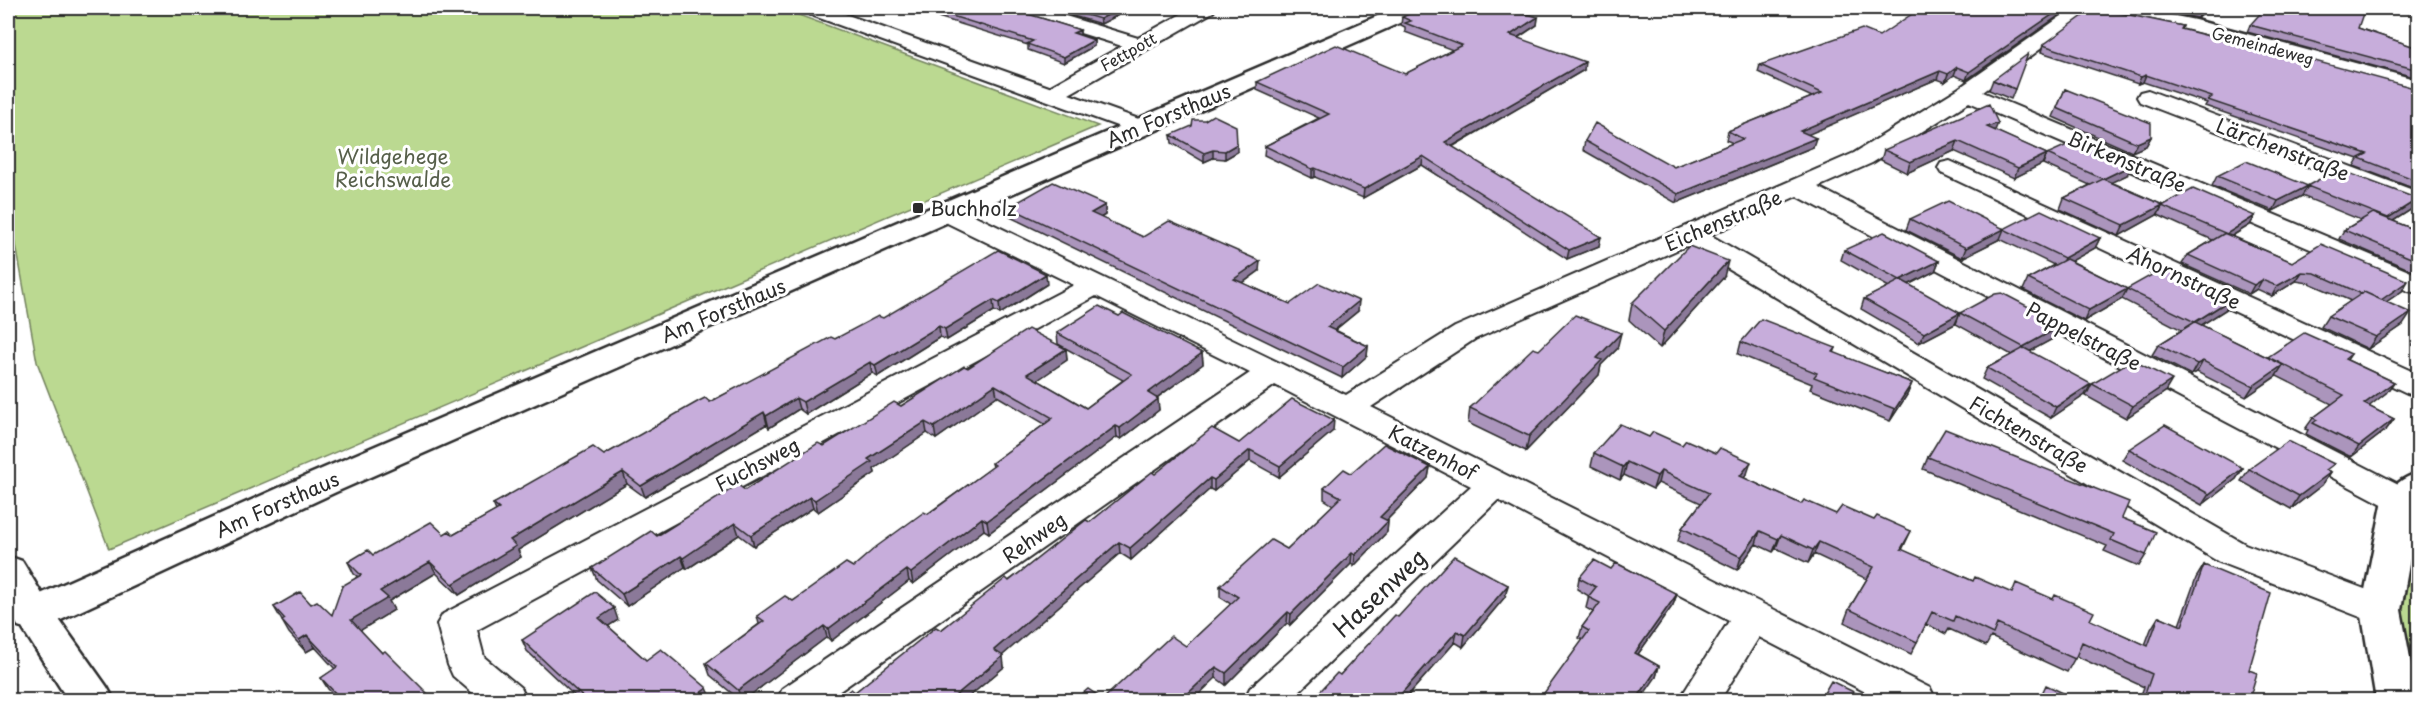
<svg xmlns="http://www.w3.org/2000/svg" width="2426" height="708" font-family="'Playpen Sans',sans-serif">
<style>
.green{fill:#bbd991;stroke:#73825e;stroke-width:1.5}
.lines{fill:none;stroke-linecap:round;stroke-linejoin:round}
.minor-casing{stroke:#2b2b2b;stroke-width:4}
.tertiary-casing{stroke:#2b2b2b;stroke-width:5}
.secondary-casing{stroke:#2b2b2b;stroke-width:5}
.minor{fill:#fff;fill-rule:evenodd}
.tertiary{fill:#fff;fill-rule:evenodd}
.secondary{fill:#fff;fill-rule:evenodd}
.wall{fill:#ab95bc;stroke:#2b2b2b;stroke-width:1.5}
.shaded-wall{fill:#8b7999;stroke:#2b2b2b;stroke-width:1.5}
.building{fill:#c7addb;stroke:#2b2b2b;stroke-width:1.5}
.poi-dot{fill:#2b2b2b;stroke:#fff;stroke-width:2}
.labels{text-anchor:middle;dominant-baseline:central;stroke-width:6;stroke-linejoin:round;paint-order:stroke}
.far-street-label{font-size:16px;fill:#2b2b2b;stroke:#fff}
.street-label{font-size:20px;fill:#2b2b2b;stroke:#fff}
.park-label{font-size:20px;fill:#565f4a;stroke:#fff}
.poi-label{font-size:20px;fill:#2b2b2b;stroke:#fff;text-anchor:start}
.near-street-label{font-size:24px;fill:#2b2b2b;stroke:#fff}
</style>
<rect width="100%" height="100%" fill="#fff"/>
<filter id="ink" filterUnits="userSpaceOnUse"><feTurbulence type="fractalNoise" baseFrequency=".0167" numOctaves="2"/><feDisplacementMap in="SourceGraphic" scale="12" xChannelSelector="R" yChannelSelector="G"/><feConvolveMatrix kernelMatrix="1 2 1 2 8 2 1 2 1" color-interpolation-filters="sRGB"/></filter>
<g filter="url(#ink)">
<path class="green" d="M 8,8 L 780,8 L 1098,126 L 109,549 L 37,362 L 8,200 Z
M 2402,500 L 2418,507 L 2418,700 L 2398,700 L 2381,610 Z"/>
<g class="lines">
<g class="minor-casing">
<path id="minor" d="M 800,8 L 828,8 L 1049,87 L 1122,46 L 1013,12 L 1010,8 L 1039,8 L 1138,38 L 1192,8 L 1216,8 L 1213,12 L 1069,94 L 1147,122 L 1151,127 L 1147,132 L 1139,134 L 803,12 Z
M 2073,8 L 2095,8 L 1983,92 L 2418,275 L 2418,293 L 2408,291 L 1969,102 L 1872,163 L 1818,187 L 2414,492 L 2418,499 L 2414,508 L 2402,512 L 2390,508 L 1797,196 L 1710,235 L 2245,544 L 2394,600 L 2400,610 L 2394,620 L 2381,624 L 2368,620 L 2219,562 L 1688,245 L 1475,339 L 1371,407 L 1930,688 L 1936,700 L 1881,700 L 1759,637 L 1720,700 L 1679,700 L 1729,621 L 1498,500 L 1290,700 L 1244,700 L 1250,688 L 1471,486 L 1275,385 L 827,700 L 777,700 L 783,688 L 1250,373 L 1096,296 L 477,630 L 484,657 L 521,688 L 527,700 L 481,700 L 453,676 L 448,665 L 437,624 L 443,614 L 1074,285 L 937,218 L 933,212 L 937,206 L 946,204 L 955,206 L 1346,395 L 1455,327 L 1854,153 L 1959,88 Z
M 2148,90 L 2418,192 L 2418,209 L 2140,102 L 2137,97 L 2140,92 Z
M 1950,161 L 2418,374 L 2418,396 L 2407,393 L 1941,173 L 1938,168 L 1941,163 Z"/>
</g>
<g class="tertiary-casing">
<path id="tertiary" d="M 1396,8 L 1425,8 L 1422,13 L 336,492 L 48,626 L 33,631 L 18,626 L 12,615 L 18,604 L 310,474 Z
M 2096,8 L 2136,8 L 2195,20 L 2418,80 L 2418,94 L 2192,33 L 2099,13 Z
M 2418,473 L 2418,513 L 2401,610 L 2418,700 L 2376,700 L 2361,610 L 2383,500 C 2392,486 2402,478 2418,473 Z"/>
</g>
<g class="secondary-casing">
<path id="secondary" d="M 8,556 L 22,561 L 48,604 L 107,687 L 114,700 L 68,700 L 8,606 Z"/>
</g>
<use href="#minor" class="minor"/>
<use href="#tertiary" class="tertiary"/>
<use href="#secondary" class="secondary"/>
</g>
<path class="wall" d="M 886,8 L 904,8 L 897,11 Z
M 909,8 L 1011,8 L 1012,9 L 1080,30 L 1080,35 L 1094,40 L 1094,46 L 1064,63 L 1028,50 L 1028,45 Z
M 1045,8 L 1132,8 L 1101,24 Z
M 1422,8 L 1517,8 L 1512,10 L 1538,17 L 1537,25 L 1518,38 L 1584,70 L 1452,147 L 1599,246 L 1567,259 L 1422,165 L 1363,198 L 1315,177 L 1312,178 L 1264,155 L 1265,146 L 1319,118 L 1257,90 L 1257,82 L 1405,74 L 1453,50 L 1405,32 L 1405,27 L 1401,25 L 1402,17 Z
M 2070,8 L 1966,80 L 1954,75 L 1945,82 L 1937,79 L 1808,134 L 1813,147 L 1676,203 L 1583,150 L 1585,141 L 1674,167 L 1733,143 L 1726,140 L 1728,131 L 1812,97 L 1758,72 L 1760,65 L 1879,36 Z
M 2145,8 L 2211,8 L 2198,18 Z
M 2390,8 L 2418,8 L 2418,15 Z
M 2101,9 L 2183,26 L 2182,29 L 2418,89 L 2418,190 L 2354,166 L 2358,159 L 2205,106 L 2207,103 L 2143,82 L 2138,84 L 2041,52 L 2043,45 Z
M 2250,25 L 2358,28 L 2418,48 L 2418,78 L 2247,32 Z
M 1993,80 L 2015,89 L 2011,99 L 1989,90 Z
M 2065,89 L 2151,137 L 2146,146 L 2132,152 L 2053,117 Z
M 1995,131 L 2047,154 L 2042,164 L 2014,178 L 1954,151 L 1907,173 L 1881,160 L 1884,150 Z
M 1171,135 L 1237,152 L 1225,159 L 1213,158 L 1204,162 L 1172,143 Z
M 2047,154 L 2127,175 L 2111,182 L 2163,205 L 2157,215 L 2119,236 L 2060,209 L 2064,198 L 2090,185 L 2043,164 Z
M 2217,176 L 2418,199 L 2412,209 L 2393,221 L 2418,231 L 2418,273 L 2339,239 L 2344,230 L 2361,220 L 2302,196 L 2273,211 L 2212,186 Z
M 1105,205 L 1105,215 L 1100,218 L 1143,237 L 1259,271 L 1243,283 L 1290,304 L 1358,311 L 1335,330 L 1368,346 L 1367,356 L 1342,378 L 1010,217 L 1009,207 Z
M 2162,206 L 2255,216 L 2250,225 L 2232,236 L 2292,262 L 2402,291 L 2386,302 L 2403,325 L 2368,349 L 2321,327 L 2328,316 L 2351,301 L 2309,283 L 2296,281 L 2272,296 L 2257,289 L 2249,294 L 2182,264 L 2188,255 L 2213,240 L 2158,215 Z
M 1910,219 L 2100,238 L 2095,248 L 2071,261 L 2127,289 L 2225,310 L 2201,325 L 2267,357 L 2351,354 L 2347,360 L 2394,382 L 2386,393 L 2368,406 L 2394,419 L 2386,430 L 2351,457 L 2306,434 L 2308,430 L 2305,429 L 2313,418 L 2332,404 L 2277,376 L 2246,397 L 2197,372 L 2191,375 L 2152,355 L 2158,345 L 2182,330 L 2122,299 L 2084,321 L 2023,290 L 2028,279 L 2054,265 L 2000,239 L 1962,258 L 1906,230 Z
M 1844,250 L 1939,261 L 1935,271 L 1908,285 L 1955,324 L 1919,343 L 1861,309 L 1864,299 L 1889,287 L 1841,260 Z
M 1724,277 L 1660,348 L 1629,320 L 1632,303 Z
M 1047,284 L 1000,314 L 994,311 L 947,340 L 940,337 L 878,376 L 872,373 L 806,414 L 799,409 L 769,428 L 767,424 L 645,497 L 627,484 L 518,550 L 521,557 L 459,595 L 436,573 L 389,601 L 394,610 L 360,630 L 382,653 L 434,700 L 339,700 L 328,689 L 321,678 L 335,669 L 315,647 L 306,652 L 289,633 L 274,607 L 311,604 L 332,615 L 357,576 L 354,574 L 348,562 L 444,534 L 453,535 L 496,511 L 493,504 L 604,455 L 835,339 L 883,318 Z
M 1960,313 L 2063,325 L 2058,336 L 2030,351 L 2085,395 L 2051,418 L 1982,379 L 1987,368 L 2012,355 L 1956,324 Z
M 1119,316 L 1202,353 L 1203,364 L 1157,398 L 1159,410 L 1121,439 L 1117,437 L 989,533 L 984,530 L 913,584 L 909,581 L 831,641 L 827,637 L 744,700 L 740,700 L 710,675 L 706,663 L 759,624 L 757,616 L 793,601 L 853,567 L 993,467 L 992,463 L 1045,424 L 997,396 L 936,439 L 927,433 L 874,469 L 875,473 L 818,512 L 813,508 L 754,546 L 739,535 L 687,569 L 685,567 L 627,606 L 597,580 L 592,568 L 745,490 L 824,446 L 901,406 L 968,368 L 1066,349 L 1067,360 L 1037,380 L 1086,408 L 1123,380 L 1058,344 L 1057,333 Z
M 2418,335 L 2418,347 L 2412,345 Z
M 1741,342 L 1836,348 L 1834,353 L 1912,383 L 1907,395 L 1890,421 L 1810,389 L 1812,384 L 1738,354 Z
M 1617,349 L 1601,365 L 1599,375 L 1526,451 L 1468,423 L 1470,408 L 1539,350 Z
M 2092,384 L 2165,392 L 2126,418 L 2086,396 Z
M 1333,431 L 1279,477 L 1250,461 L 1214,491 L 1210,489 L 1131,560 L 1120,553 L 1002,655 L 1004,667 L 965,700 L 837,700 L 855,692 L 1090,522 L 1155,474 L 1239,443 Z
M 1649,437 L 1747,474 L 1744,478 L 1801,504 L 1836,514 L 1874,520 L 1911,531 L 1902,550 L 1973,581 L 2011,593 L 2090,620 L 2145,645 L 2151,629 L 2159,616 L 2179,625 L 2196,578 L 2204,565 L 2249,670 L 2249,700 L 2139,700 L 2144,687 L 2076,656 L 2067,672 L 1991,637 L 1986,646 L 1949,629 L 1946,634 L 1926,624 L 1911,654 L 1844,622 L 1849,609 L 1867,579 L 1814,554 L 1808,563 L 1776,548 L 1773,552 L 1756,544 L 1737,570 L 1678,541 L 1682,528 L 1701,503 L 1658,483 L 1653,489 L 1624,475 L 1620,480 L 1591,466 L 1594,453 Z
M 2129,449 L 2243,468 L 2236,479 L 2202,505 L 2122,460 Z
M 1928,457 L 2122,518 L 2146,555 L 2139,566 L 2104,551 L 2107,546 L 1923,469 Z
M 1430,467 L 1428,478 L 1387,520 L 1388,521 L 1387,532 L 1354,566 L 1351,564 L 1290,625 L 1287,623 L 1226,685 L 1216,678 L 1103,699 L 1186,646 L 1231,604 L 1220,597 L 1220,586 L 1287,549 L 1333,505 L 1324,499 L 1324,488 L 1351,473 Z
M 2249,469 L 2329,471 L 2331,472 L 2322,485 L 2291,509 L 2241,481 Z
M 1611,569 L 1677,594 L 1673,605 L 1638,654 L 1659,666 L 1656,677 L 1579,638 L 1582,627 L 1593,612 L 1586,608 L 1589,596 L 1577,589 L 1579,578 Z
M 1508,585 L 1505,597 L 1463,647 L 1455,642 L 1404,700 L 1312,700 L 1340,675 L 1398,617 Z
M 618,620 L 608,626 L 646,660 L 712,699 L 710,700 L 579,700 L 527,651 L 522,640 Z"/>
<path class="shaded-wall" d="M 896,8 L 904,8 L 897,11 Z
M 1121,8 L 1132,8 L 1101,24 L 1100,19 Z
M 2062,8 L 2070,8 L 1966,80 L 1969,72 Z
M 2205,8 L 2211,8 L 2198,18 L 2201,11 Z
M 1538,17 L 1537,25 L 1509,43 L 1510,35 Z
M 1080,30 L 1080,35 L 1073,33 Z
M 1094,40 L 1094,46 L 1064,63 L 1064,57 Z
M 1585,62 L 1584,70 L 1444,151 L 1445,142 Z
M 1957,67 L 1954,75 L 1945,82 L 1948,74 Z
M 1940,71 L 1937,79 L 1798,139 L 1800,131 Z
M 2146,75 L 2143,82 L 2138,84 L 2141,77 Z
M 1998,123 L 1994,133 L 1987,127 Z
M 2151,137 L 2146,146 L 2132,152 L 2137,143 Z
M 1816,138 L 1813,147 L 1676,203 L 1678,194 Z
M 1958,141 L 1954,151 L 1907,173 L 1910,162 Z
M 1237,144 L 1237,152 L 1225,159 L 1225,151 Z
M 1213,150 L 1213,158 L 1204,162 L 1204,153 Z
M 2047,154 L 2042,164 L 2014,178 L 2018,168 Z
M 1423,156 L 1422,165 L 1363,198 L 1364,189 Z
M 2132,165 L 2127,175 L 2098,189 L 2103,179 Z
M 1315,168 L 1315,177 L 1312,178 L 1312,169 Z
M 2308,186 L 2302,196 L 2273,211 L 2278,201 Z
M 2418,199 L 2412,209 L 2382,228 L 2388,218 Z
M 1105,205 L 1105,215 L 1092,223 L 1091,213 Z
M 2163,205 L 2157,215 L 2119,236 L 2124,225 Z
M 2255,216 L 2250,225 L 2220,243 L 2226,234 Z
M 2004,229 L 2000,239 L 1962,258 L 1966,248 Z
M 1601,237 L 1599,246 L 1567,259 L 1569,250 Z
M 2100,238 L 2095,248 L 2059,268 L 2064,258 Z
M 1260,261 L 1259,271 L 1234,289 L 1234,279 Z
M 1728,261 L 1724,277 L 1660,348 L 1664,331 Z
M 1939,261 L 1935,271 L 1896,291 L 1900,280 Z
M 2302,272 L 2296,281 L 2272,296 L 2277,286 Z
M 1046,274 L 1047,284 L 1000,314 L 999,303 Z
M 2262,280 L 2257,289 L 2249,294 L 2254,285 Z
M 2408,281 L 2402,291 L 2373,311 L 2379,301 Z
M 2127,289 L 2122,299 L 2084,321 L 2089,310 Z
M 2231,299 L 2225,310 L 2189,333 L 2195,322 Z
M 993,300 L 994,311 L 947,340 L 945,329 Z
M 1359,301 L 1358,311 L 1326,337 L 1327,327 Z
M 1960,313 L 1955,324 L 1919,343 L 1924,333 Z
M 2411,313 L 2403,325 L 2368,349 L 2376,337 Z
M 2063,325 L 2058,336 L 2018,358 L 2023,347 Z
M 939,326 L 940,337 L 878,376 L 875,365 Z
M 1621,333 L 1617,349 L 1601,365 L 1599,375 L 1526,451 L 1529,436 L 1597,358 Z
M 1368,346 L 1367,356 L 1342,378 L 1343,367 Z
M 1066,349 L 1067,360 L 1029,386 L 1027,374 Z
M 1202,353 L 1203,364 L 1148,404 L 1148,393 Z
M 2203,361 L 2197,372 L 2191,375 L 2197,364 Z
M 870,362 L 872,373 L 806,414 L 803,402 Z
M 2283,365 L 2276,376 L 2246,397 L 2253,386 Z
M 2172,380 L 2165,392 L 2126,418 L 2133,406 Z
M 2394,382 L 2386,393 L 2357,416 L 2364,404 Z
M 1912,383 L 1907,395 L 1890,421 L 1895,409 Z
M 2091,384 L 2085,395 L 2051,418 L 2056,407 Z
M 995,385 L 997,396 L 936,439 L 934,427 Z
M 796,398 L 799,409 L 769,428 L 766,416 Z
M 1158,399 L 1159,410 L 1121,439 L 1120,428 Z
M 764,412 L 767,424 L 645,497 L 641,486 Z
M 2394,419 L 2386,430 L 2351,457 L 2359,446 Z
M 1334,420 L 1333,431 L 1279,477 L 1280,466 Z
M 925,422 L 927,433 L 874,469 L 875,473 L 818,512 L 815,500 L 868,459 Z
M 1116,426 L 1117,437 L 989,533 L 987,521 Z
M 1250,450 L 1250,461 L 1214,491 L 1214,480 Z
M 1627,462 L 1624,475 L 1620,480 L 1623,467 Z
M 1751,462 L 1747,474 L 1736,489 L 1740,476 Z
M 1430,467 L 1428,478 L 1379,528 L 1380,517 Z
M 2243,468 L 2236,479 L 2202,505 L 2209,494 Z
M 1661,471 L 1658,483 L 1653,489 L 1657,476 Z
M 623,472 L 627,484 L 518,550 L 521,557 L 459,595 L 453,584 L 510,540 Z
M 2331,472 L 2322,485 L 2291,509 L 2299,496 Z
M 1210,478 L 1210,489 L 1131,560 L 1130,548 Z
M 810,497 L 813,508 L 754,546 L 751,535 Z
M 982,518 L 984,530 L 913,584 L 911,573 Z
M 1388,521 L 1387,532 L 1354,566 L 1355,555 Z
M 735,523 L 739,535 L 687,569 L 683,558 Z
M 1760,531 L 1756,544 L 1737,570 L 1741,557 Z
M 1781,535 L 1776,548 L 1773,552 L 1778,539 Z
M 1119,542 L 1120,553 L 996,661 L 994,650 Z
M 1819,542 L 1814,554 L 1808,563 L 1813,550 Z
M 1352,553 L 1351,564 L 1290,625 L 1291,614 Z
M 681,556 L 685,567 L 627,606 L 622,594 Z
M 430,562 L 436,573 L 389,601 L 394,610 L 358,632 L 351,620 L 380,591 Z
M 907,570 L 909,581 L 831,641 L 828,629 Z
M 1508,585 L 1505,597 L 1463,647 L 1465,635 Z
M 1677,594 L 1673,605 L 1631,664 L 1635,653 Z
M 614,608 L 618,620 L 604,629 L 599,618 Z
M 1288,612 L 1287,623 L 1226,685 L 1226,673 Z
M 824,626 L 827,637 L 744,700 L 741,700 L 738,690 Z
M 1457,631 L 1455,642 L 1404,700 L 1400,700 L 1400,695 Z
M 307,635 L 315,647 L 306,652 L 299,640 Z
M 1003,656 L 1004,667 L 965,700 L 950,700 Z
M 1659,666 L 1656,677 L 1640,700 L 1636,700 Z
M 1216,667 L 1216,678 L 1193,700 L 1181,700 Z
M 707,688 L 712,699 L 710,700 L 690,700 Z
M 1395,692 L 1394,700 L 1388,700 Z"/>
<path class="building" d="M 926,8 L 1011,8 L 1012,9 L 1080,30 L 1073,33 L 1094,40 L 1064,57 L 1027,44 L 1033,41 Z
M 1063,8 L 1121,8 L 1100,19 Z
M 1422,8 L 1505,8 L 1538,17 L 1510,35 L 1585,62 L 1445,142 L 1601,237 L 1569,250 L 1423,156 L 1364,189 L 1315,168 L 1312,169 L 1265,146 L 1329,114 L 1257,82 L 1336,45 L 1405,74 L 1462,45 L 1405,23 L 1411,21 L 1402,17 Z
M 1921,8 L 2062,8 L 1969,72 L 1957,67 L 1948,74 L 1940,71 L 1800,131 L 1816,138 L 1678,194 L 1585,141 L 1595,123 L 1674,167 L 1743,139 L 1728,131 L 1822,93 L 1760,65 L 1862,29 L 1879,36 Z
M 2094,8 L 2100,8 L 2101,9 L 2183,26 L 2181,29 L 2236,43 L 2238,40 L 2418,89 L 2418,181 L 2359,158 L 2367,154 L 2208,100 L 2212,97 L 2146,75 L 2141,77 L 2043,45 Z
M 2184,8 L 2205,8 L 2201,11 Z
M 2265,8 L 2365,8 L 2358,28 L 2418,48 L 2418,70 L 2250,25 Z
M 2028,54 L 2015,89 L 1993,80 Z
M 2065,89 L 2151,123 L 2151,137 L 2137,143 L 2057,108 Z
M 1989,104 L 1998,123 L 1987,127 L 2047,154 L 2018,168 L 1958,141 L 1910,162 L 1884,150 Z
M 1213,115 L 1236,126 L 1237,144 L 1225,151 L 1213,150 L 1204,153 L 1171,135 L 1192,126 L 1193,120 L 1205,120 Z
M 2078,140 L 2132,165 L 2103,179 L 2047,154 Z
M 2246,161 L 2308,186 L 2278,201 L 2217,176 Z
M 2338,169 L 2418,199 L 2388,218 L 2307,186 Z
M 2103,179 L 2163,205 L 2124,225 L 2064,198 Z
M 1053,182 L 1105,205 L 1091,213 L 1143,237 L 1169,221 L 1260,261 L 1234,279 L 1290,304 L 1319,283 L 1359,301 L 1327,327 L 1368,346 L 1343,367 L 1009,207 Z
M 2193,189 L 2255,216 L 2226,234 L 2292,262 L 2321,244 L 2408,281 L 2381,300 L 2364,292 L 2362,294 L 2315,273 L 2302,272 L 2277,286 L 2262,280 L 2254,285 L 2188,255 L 2225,233 L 2162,206 Z
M 1948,201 L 2004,229 L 2041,210 L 2100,238 L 2064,258 L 2004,229 L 1966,248 L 1910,219 Z
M 2373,213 L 2418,231 L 2418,261 L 2344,230 Z
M 1884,232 L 1939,261 L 1900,280 L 1844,250 Z
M 1689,246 L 1728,261 L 1664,331 L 1632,303 Z
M 998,250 L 1046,274 L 999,303 L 993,300 L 945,329 L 939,326 L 875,365 L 870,362 L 803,402 L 796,398 L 766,416 L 764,412 L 641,486 L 623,472 L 510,540 L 516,546 L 453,584 L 430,562 L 380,591 L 388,598 L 351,620 L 382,653 L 385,651 L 434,700 L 342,700 L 321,678 L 337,667 L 307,635 L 299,640 L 282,621 L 285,619 L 274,607 L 300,592 L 311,604 L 317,601 L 332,615 L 342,586 L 361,575 L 348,562 L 368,550 L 373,555 L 431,522 L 444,534 L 449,531 L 453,535 L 499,509 L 493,504 L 593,447 L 604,455 L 699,401 L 705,398 L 710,402 L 831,337 L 835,339 L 878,316 L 883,318 Z
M 2066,259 L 2127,289 L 2164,268 L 2231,299 L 2195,322 L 2283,365 L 2253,386 L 2203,361 L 2197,364 L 2158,345 L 2195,322 L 2127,289 L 2089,310 L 2028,279 Z
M 1901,280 L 1960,313 L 1924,333 L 1864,299 Z
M 2364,292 L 2411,313 L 2376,337 L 2328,316 Z
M 2002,293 L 2063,325 L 2023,347 L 1960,313 L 1995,294 Z
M 1099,306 L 1119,316 L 1123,313 L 1202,353 L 1148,393 L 1158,399 L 1120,428 L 1116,426 L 987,521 L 982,518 L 911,573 L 907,570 L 828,629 L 824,626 L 738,690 L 706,663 L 764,621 L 757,616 L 785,596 L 793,601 L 846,563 L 853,567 L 876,547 L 924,512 L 928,514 L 995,465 L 992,463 L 1053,418 L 995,385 L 934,427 L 925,422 L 868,459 L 872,462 L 815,500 L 810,497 L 751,535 L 735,523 L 683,558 L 681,556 L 622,594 L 592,568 L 651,531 L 657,536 L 738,485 L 745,490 L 818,443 L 824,446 L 894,402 L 901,406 L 964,366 L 968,368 L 1028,329 L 1066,349 L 1027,374 L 1086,408 L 1132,374 L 1057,333 Z
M 1575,315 L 1621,333 L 1597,358 L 1602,360 L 1529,436 L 1470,408 L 1533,348 L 1539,350 Z
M 1761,319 L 1836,348 L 1833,352 L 1912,383 L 1895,409 L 1814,377 L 1817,373 L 1741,342 Z
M 2304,333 L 2351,354 L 2345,359 L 2394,382 L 2364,404 L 2394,419 L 2359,446 L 2313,423 L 2317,420 L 2313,418 L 2344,395 L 2268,357 Z
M 2024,348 L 2091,384 L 2056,407 L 1987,368 Z
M 2132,360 L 2172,380 L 2133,406 L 2092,384 Z
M 1292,399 L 1334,420 L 1280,466 L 1250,450 L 1214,480 L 1210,478 L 1130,548 L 1119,542 L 994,650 L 1003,656 L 950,700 L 837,700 L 851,689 L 855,692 L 936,627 L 941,630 L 1006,578 L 1009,581 L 1086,520 L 1090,522 L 1152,472 L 1155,474 L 1212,428 L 1239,443 Z
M 1620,424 L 1649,437 L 1653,432 L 1682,445 L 1686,440 L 1716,453 L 1720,448 L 1751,462 L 1740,476 L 1801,504 L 1804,500 L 1836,514 L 1842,506 L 1874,520 L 1877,516 L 1911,531 L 1901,549 L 1973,581 L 1975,577 L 2012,593 L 2016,583 L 2053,599 L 2055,595 L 2094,612 L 2090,620 L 2148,646 L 2159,616 L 2182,626 L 2204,565 L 2271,593 L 2249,670 L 2257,673 L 2249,700 L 2143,700 L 2152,674 L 2082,642 L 2075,659 L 1997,624 L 1993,634 L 1955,616 L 1953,621 L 1932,612 L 1917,642 L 1849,609 L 1874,567 L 1819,542 L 1813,550 L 1781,535 L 1778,539 L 1760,531 L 1741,557 L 1682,528 L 1709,493 L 1661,471 L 1657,476 L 1627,462 L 1623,467 L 1594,453 Z
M 2165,425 L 2243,468 L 2209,494 L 2129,449 Z
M 1945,429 L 2129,502 L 2122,518 L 2156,532 L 2146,555 L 2111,540 L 2114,534 L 1928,457 Z
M 2288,441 L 2334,464 L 2326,470 L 2331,472 L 2299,496 L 2249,469 Z
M 1384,444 L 1430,467 L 1380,517 L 1388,521 L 1355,555 L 1352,553 L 1291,614 L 1288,612 L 1226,673 L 1216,667 L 1181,700 L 1075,700 L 1088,689 L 1103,699 L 1171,636 L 1186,646 L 1238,597 L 1220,586 L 1271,540 L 1287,549 L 1341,497 L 1324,488 L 1344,469 L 1351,473 Z
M 1454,556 L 1508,585 L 1465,635 L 1457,631 L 1400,695 L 1395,692 L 1388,700 L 1312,700 L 1337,673 L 1340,675 L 1395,615 L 1398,617 Z
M 1594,560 L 1611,569 L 1616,563 L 1677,594 L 1635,653 L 1659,666 L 1636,700 L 1539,700 L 1589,631 L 1582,627 L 1600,603 L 1588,597 L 1596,587 L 1579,578 Z
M 595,592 L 614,608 L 599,618 L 646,660 L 661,649 L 707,688 L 690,700 L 586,700 L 522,640 Z
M 1831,681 L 1870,700 L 1820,700 Z
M 2046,685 L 2078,700 L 2039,700 Z"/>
</g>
<rect class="poi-dot" x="912" y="202" width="12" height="12" rx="3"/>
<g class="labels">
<g class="far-street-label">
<text transform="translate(2263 45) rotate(15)">Gemeindeweg</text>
<text transform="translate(1128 51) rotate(-29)">Fettpott</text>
</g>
<g class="street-label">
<text transform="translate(1168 115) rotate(-23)">Am Forsthaus</text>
<text transform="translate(2283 149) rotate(21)">Lärchenstraße</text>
<text transform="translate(2127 161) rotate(23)">Birkenstraße</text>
<text transform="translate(1723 220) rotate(-23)">Eichenstraße</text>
<text transform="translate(2184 277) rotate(25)">Ahornstraße</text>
<text transform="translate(723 310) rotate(-23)">Am Forsthaus</text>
<text transform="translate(2084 336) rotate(27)">Pappelstraße</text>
<text transform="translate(2029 434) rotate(30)">Fichtenstraße</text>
<text transform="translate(1433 452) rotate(27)">Katzenhof</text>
<text transform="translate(757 464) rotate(-28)">Fuchsweg</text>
<text transform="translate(277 504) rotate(-24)">Am Forsthaus</text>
<text transform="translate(1034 537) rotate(-35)">Rehweg</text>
</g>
<g class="park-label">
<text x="393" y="156">Wildgehege<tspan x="393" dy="23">Reichswalde</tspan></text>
</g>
<g class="poi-label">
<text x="930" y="208">Buchholz</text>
</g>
<g class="near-street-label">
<text transform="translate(1379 592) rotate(-43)">Hasenweg</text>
</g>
</g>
<rect width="2426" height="708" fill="none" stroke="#fff" stroke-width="30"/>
<rect x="15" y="15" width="2396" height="678" fill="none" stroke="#2b2b2b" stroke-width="2" filter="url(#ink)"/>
</svg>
